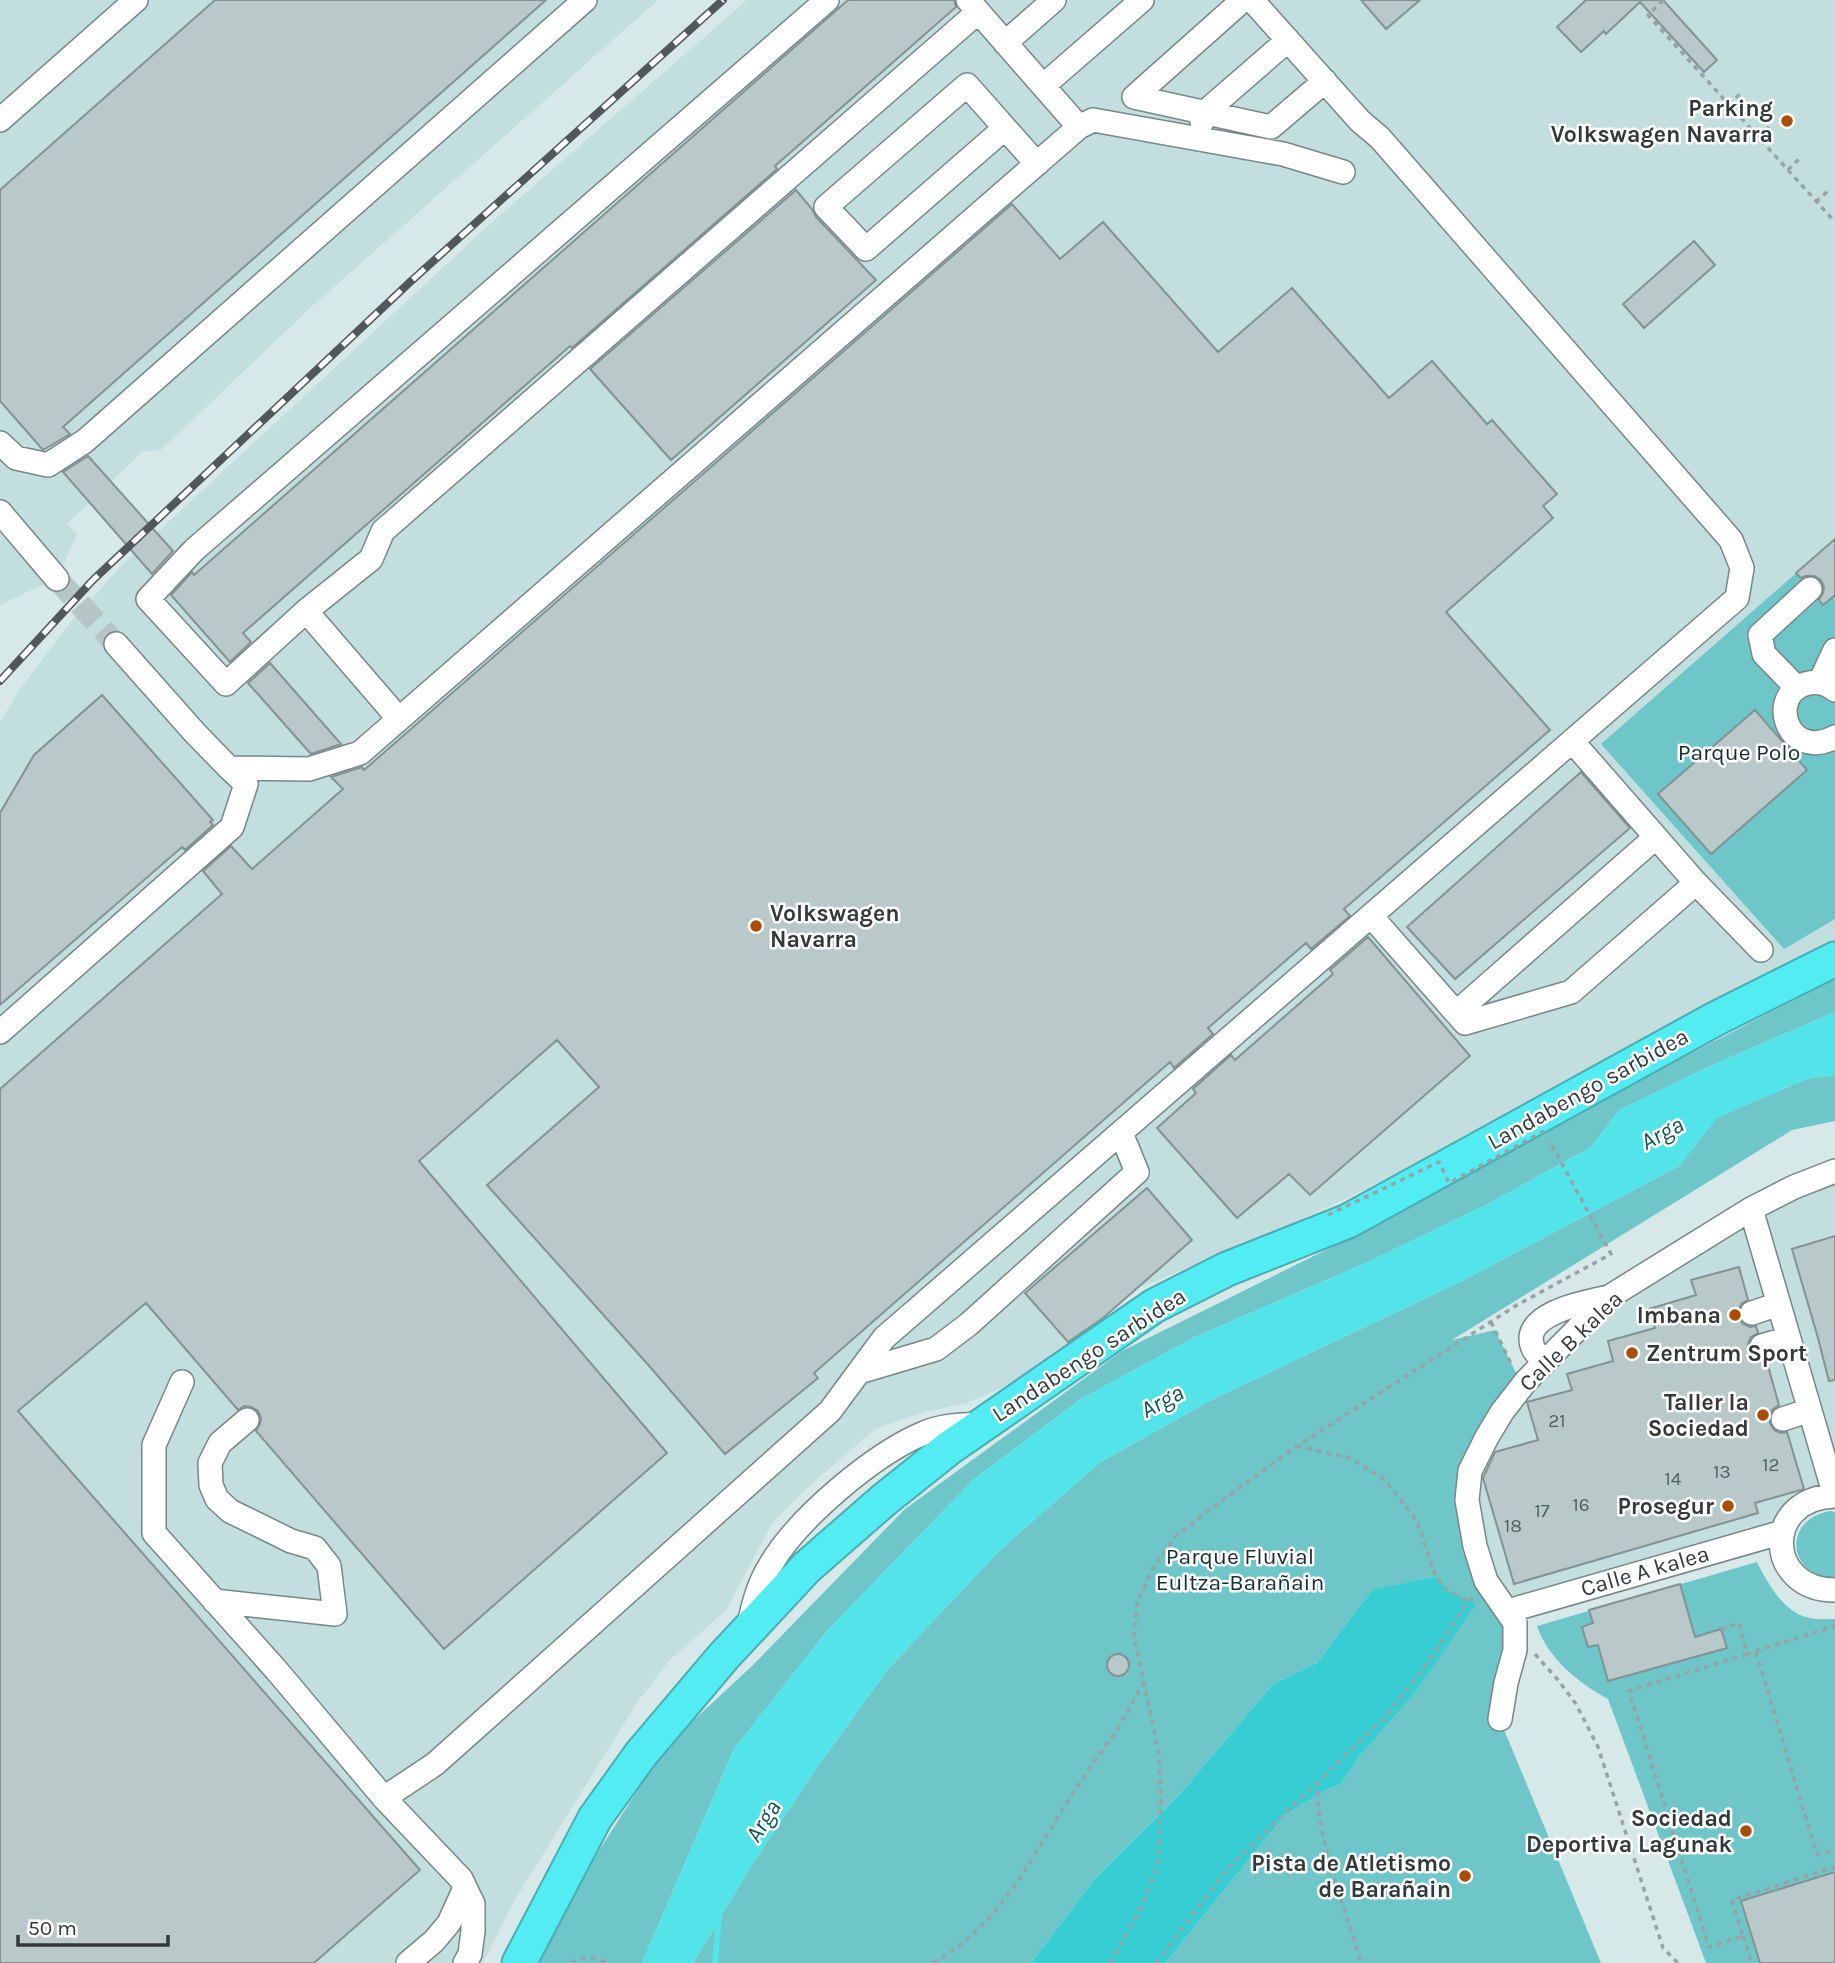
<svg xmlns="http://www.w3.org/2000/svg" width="1835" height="1963" font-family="Karla,sans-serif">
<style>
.built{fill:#c3dede}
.green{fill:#6ec6c9}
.forest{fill:#36ced3}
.water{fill:#53e4e9}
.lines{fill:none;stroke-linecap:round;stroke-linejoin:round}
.stream{stroke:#53e4e9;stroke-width:6}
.building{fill:#b9c9ca;stroke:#839394;stroke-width:2}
.minor-tunnel{stroke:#b6c5c6;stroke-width:23;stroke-dasharray:23 11;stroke-linecap:butt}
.minor-casing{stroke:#778787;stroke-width:26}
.highway-casing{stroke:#48adb2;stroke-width:37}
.path{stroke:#97a3a4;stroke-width:3.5;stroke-dasharray:5 5;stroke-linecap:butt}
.minor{stroke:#fff;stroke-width:23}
.highway{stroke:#53ecf2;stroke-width:33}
.rail-casing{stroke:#505859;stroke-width:8}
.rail{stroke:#fff;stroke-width:5;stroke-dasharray:16;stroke-linecap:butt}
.path-bridge{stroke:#97a3a4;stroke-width:3.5;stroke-dasharray:5 5;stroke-linecap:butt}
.poi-dot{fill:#ac4c00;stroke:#fff;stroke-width:2.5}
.labels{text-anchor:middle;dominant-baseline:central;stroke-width:5;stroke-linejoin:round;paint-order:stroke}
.number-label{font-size:19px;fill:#545d5e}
.poi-label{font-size:23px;font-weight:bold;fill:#33393a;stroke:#fff;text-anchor:end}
.park-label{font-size:23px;fill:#162e2f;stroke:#fff}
.street-label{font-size:23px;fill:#33393a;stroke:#fff}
.water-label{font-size:24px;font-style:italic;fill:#145254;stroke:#fff}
</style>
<rect width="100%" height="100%" fill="#d7e8e9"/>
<path class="built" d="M 0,0 L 658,0 L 307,311 L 161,450 L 142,452 L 67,524 L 77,534 L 61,569 L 65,575 L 49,590 L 42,585 L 0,605 Z
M 747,0 L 1835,0 L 1835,969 L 1268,1235 L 1136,1289 L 1071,1346 L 1005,1387 L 966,1403 L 925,1412 L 875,1429 L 808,1487 L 772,1523 L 726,1610 L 668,1662 L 637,1703 L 516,1898 L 483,1963 L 0,1963 L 0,722 L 20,689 L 74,618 L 124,563 L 491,223 Z
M 1835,1171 L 1835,1503 L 1807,1501 L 1783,1532 L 1508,1611 L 1467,1500 L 1487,1437 L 1609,1297 Z"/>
<path class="green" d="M 1835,539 L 1835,919 L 1784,949 L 1601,744 Z
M 1835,979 L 1835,1012 L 1717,1063 L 1619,1110 L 1591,1147 L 1490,1203 L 1368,1262 L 1193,1338 L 1081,1399 L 973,1480 L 827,1631 L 734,1749 L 642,1963 L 540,1963 L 548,1930 L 666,1746 L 752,1666 L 905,1509 L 1122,1351 L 1342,1242 L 1614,1093 Z
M 1835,1075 L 1835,1121 L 1792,1130 L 1452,1340 L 1495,1330 L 1518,1377 L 1470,1444 L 1457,1475 L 1465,1544 L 1508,1611 L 1500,1720 L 1601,1963 L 1165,1963 L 1285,1815 L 1328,1789 L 1341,1784 L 1360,1755 L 1372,1590 L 1317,1663 L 1273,1684 L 1180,1794 L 1095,1879 L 1031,1963 L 693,1963 L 751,1866 L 818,1766 L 888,1669 L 999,1551 L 1099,1463 L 1211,1400 L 1462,1281 L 1679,1166 L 1716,1118 L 1806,1079 Z
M 1830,1511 L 1835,1512 L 1835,1577 C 1789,1579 1780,1520 1830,1511 Z
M 1757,1562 C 1767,1582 1783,1611 1806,1617 C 1814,1620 1826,1619 1835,1619 L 1835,1963 L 1706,1963 L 1608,1699 C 1579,1683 1548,1659 1537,1626 Z"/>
<path class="forest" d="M 1436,1577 L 1448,1591 L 1476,1604 L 1416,1691 L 1360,1755 L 1341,1784 L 1328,1789 L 1285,1815 L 1165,1963 L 1031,1963 L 1095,1879 L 1180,1794 L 1273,1684 L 1317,1663 L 1372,1590 Z"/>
<path class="water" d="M 1835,1012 L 1835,1075 L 1806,1079 L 1717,1118 L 1679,1166 L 1462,1281 L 1211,1400 L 1099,1463 L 999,1551 L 888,1669 L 818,1766 L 751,1866 L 693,1963 L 642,1963 L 734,1749 L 827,1631 L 973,1480 L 1081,1399 L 1193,1338 L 1368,1262 L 1490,1203 L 1591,1147 L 1619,1110 L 1717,1063 Z"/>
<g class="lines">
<path class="stream" d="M 715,1963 L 719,1915"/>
</g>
<path class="building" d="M 215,0 L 546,0 L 63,427 L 70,434 L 43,450 L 0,401 L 0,190 Z
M 848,0 L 954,0 L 956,7 L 775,166 L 777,169 L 572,348 L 570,346 L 243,633 L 251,642 L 230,662 L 171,595 L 192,572 L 194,575 Z
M 1361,0 L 1420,0 L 1386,29 Z
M 1586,0 L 1663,0 L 1717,60 L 1704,72 L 1640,2 L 1606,34 L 1604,31 L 1581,52 L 1557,27 Z
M 796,190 L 812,209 L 816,217 L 876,280 L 671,460 L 590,369 Z
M 1012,204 L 1060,259 L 1103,222 L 1218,352 L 1292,288 L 1389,398 L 1432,361 L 1487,424 L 1492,420 L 1557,494 L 1543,506 L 1553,518 L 1446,612 L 1550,730 L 1344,909 L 1350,916 L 1311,949 L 1306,943 L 1208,1028 L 1213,1034 L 1174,1068 L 1170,1062 L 814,1373 L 818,1378 L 725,1454 L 651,1368 L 487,1185 L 599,1087 L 557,1040 L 419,1161 L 667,1453 L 444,1649 L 256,1431 L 260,1424 L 261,1418 L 258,1411 L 251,1407 L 244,1406 L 238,1410 L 146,1303 L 18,1411 L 420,1870 L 314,1963 L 0,1963 L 0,1089 L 222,894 L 203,871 L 231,846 L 252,869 L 343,789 L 331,777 L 362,767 L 364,770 Z
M 1694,241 L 1715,265 L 1644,328 L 1623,304 Z
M 88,456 L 173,551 L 152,574 L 63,472 Z
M 1835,539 L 1835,595 L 1823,605 L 1819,600 L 1823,593 L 1824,587 L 1821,580 L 1814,576 L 1806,576 L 1801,578 L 1796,573 Z
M 270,663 L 341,744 L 311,754 L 248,683 Z
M 102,695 L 213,820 L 210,822 L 213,825 L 185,850 L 182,847 L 0,1005 L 0,813 L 34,755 Z
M 1755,710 L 1807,770 L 1711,854 L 1658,794 Z
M 1581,772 L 1630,828 L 1455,979 L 1407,927 Z
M 1368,937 L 1470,1056 L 1310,1195 L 1289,1174 L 1237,1218 L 1157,1128 L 1196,1093 L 1193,1089 L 1231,1055 L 1235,1060 L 1333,974 L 1330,970 Z
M 1147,1188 L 1192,1240 L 1103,1318 L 1068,1342 L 1025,1293 Z
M 1835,1236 L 1835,1380 L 1829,1381 L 1818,1338 L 1792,1249 Z
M 1739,1267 L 1748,1300 L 1741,1304 L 1739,1310 L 1739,1317 L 1743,1324 L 1750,1327 L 1756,1326 L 1758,1333 L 1751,1337 L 1748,1344 L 1749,1349 L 1753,1357 L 1760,1360 L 1766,1359 L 1779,1405 L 1772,1410 L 1769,1417 L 1770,1423 L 1774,1430 L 1781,1433 L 1787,1432 L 1804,1489 L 1755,1503 L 1758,1513 L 1514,1584 L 1483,1478 L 1495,1452 L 1538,1440 L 1527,1402 L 1572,1390 L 1567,1374 L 1613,1361 L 1608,1341 L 1655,1328 L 1649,1309 L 1696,1295 L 1691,1280 Z
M 1680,1584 L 1695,1637 L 1721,1629 L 1727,1648 L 1608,1681 L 1598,1645 L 1588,1647 L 1582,1627 L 1593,1623 L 1589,1610 Z
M1107 1665a11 11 0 1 1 22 0a11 11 0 1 1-22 0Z
M 1835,1872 L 1835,1963 L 1760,1963 L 1741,1901 Z"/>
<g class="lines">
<path class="minor-tunnel" d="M 57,579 L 116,644"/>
<g class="minor-casing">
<path id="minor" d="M 827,0 L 194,550 L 148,599 L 226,684 L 306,611 L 371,559 L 383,531 L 978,12
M 968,0 L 1079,127
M 1243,0 L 1134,97 L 1271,127 L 1325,81
M 1005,43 L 1054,0
M 1043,86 L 1142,0
M 0,120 L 136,0
M 1202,122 L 1204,113 L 1288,40
M 1005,128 L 866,249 L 826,207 L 967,85 L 1037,164
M 0,443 L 16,458 L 48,465 L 85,441 L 585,0
M 0,512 L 57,579
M 306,611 L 399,719
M 116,644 L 195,733 L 229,768 L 309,769 L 360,753 L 1079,127 L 1093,120 L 1283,154 L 1343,172
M 1820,682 L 1835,650
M 1797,688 L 1764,654 L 1760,635 L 1810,589
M 1835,690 C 1828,684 1819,681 1809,683 C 1766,691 1785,763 1835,737
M 1572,741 L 1696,883 L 1761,950
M 1371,916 L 1465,1023 L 1571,992 L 1696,883
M 1456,1013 L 1656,837
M 0,1032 L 232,827 L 246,784 L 229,768
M 1751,1209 L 1835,1496
M 1752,1313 L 1779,1304
M 1762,1346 L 1788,1338
M 1544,1363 C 1541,1359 1537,1354 1534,1350 C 1516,1314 1586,1302 1609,1297
M 859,1372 L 936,1349 L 969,1324 L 1137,1172 L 1121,1133
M 182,1382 L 154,1445 L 154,1533 L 278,1672 L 384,1798 L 461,1879 L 473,1904 L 473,1931 L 470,1954 L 465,1963
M 1783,1419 L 1810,1410
M 1835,1496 C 1762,1498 1765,1590 1835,1590
M 214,1601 L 335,1614 L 329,1566 L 315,1548 L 291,1541 L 230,1511 L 217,1499 L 211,1485 L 210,1463 L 220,1443 L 247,1420
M 1508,1611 L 1783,1532
M 748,1629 C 753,1606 758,1584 771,1564 C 799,1517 874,1454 924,1433 C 943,1425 962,1425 982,1424
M 1500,1719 L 1506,1683 L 1515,1650 L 1515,1623 L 1486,1581 L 1475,1546 L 1467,1500 L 1470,1471 L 1487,1437 L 1502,1412 L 1526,1381 L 1609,1297 L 1751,1209 L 1794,1187 L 1835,1171
M 384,1798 L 435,1764 L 830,1411 L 884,1338 L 1737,598 L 1742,568 L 1731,540 L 1380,138 L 1360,121 L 1252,0
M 408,1963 L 434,1941 L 449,1923 L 465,1888"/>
</g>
<g class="highway-casing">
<path id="highway" d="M 519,1963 L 595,1818 L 641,1754 L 724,1656 L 807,1567 L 885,1499 L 949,1448 L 1154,1306 L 1227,1269 L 1348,1221 L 1715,1019 L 1835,959"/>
</g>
<path class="path" d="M 1663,0 L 1648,15 L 1835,222
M 1729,105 L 1740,94
M 1758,137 L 1770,126
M 1788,170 L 1799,159
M 1816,202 L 1829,190
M 1491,1322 L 1512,1366
M 1297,1446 L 1350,1458 L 1384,1479 L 1417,1521 L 1436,1577 L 1448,1591 L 1468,1602
M 1721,1629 L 1739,1623 L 1747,1654 L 1835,1626
M 1756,1652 L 1817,1855 L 1835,1850
M 1535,1654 L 1558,1680 L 1576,1704 L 1598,1747 L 1663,1948 L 1678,1963
M 1747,1654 L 1629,1691 L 1709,1947 L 1743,1936 L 1732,1900 L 1835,1867
M 1317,1781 C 1317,1844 1344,1903 1361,1963
M 1743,1936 L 1752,1963
M 572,1963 C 585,1954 594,1958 608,1963
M 933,1963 C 995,1929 1026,1868 1062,1810 C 1079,1783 1098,1757 1116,1731 C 1126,1716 1133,1700 1143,1685
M 1110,1963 L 1140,1910 L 1158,1865 L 1161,1803 L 1159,1754 L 1134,1636 L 1137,1603 L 1153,1568 L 1176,1536 L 1209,1510 L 1297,1446 L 1517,1305 L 1611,1254 L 1549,1140
M 1156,1963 L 1227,1869 L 1382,1720 L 1421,1672 L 1468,1602 L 1473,1597"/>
<use href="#minor" class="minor"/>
<use href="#highway" class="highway"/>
<g class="rail-casing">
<path id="rail" d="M 0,681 L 93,580 L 409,283 L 723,0"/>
</g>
<use href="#rail" class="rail"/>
<path class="path-bridge" d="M 1328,1215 L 1439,1162 L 1449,1183 L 1544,1131"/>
</g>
<g class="poi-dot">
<circle cx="1787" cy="121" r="7"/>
<circle cx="756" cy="926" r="7"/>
<circle cx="1735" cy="1315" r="7"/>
<circle cx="1632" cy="1353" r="7"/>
<circle cx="1763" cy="1415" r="7"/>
<circle cx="1728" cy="1506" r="7"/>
<circle cx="1746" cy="1831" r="7"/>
<circle cx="1465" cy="1876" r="7"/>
</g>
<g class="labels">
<g class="number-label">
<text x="1557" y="1421">21</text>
<text x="1771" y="1465">12</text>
<text x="1722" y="1472">13</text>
<text x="1673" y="1479">14</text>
<text x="1581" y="1505">16</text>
<text x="1542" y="1511">17</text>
<text x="1513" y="1526">18</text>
</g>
<g class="poi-label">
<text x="1773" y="108">Parking<tspan x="1773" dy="26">Volkswagen Navarra</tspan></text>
<text x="770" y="913" text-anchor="start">Volkswagen<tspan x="770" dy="26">Navarra</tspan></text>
<text x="1721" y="1315">Imbana</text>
<text x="1646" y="1353" text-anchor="start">Zentrum Sport</text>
<text x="1749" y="1402">Taller la<tspan x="1749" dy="26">Sociedad</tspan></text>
<text x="1714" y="1506">Prosegur</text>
<text x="1732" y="1818">Sociedad<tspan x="1732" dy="26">Deportiva Lagunak</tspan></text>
<text x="1451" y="1863">Pista de Atletismo<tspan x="1451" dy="26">de Barañain</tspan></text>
</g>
<g class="park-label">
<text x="1739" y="752">Parque Polo</text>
<text x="1240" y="1556">Parque Fluvial<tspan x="1240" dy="26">Eultza-Barañain</tspan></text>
</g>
<g class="street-label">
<text transform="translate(1588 1089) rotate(-29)">Landabengo sarbidea</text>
<text transform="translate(1571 1341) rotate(-44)">Calle B kalea</text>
<text transform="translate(1089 1355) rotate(-33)">Landabengo sarbidea</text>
<text transform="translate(1645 1571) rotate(-16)">Calle A kalea</text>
</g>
<g class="water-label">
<text transform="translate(1662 1133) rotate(-28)">Arga</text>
<text transform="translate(1162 1401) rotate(-28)">Arga</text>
<text transform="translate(763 1821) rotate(-58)">Arga</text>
</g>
</g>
<path d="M18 1935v10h150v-10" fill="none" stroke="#33393a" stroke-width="3.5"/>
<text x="28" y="1935" font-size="21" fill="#33393a" stroke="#ffffff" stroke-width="5" paint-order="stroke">50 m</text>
</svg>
